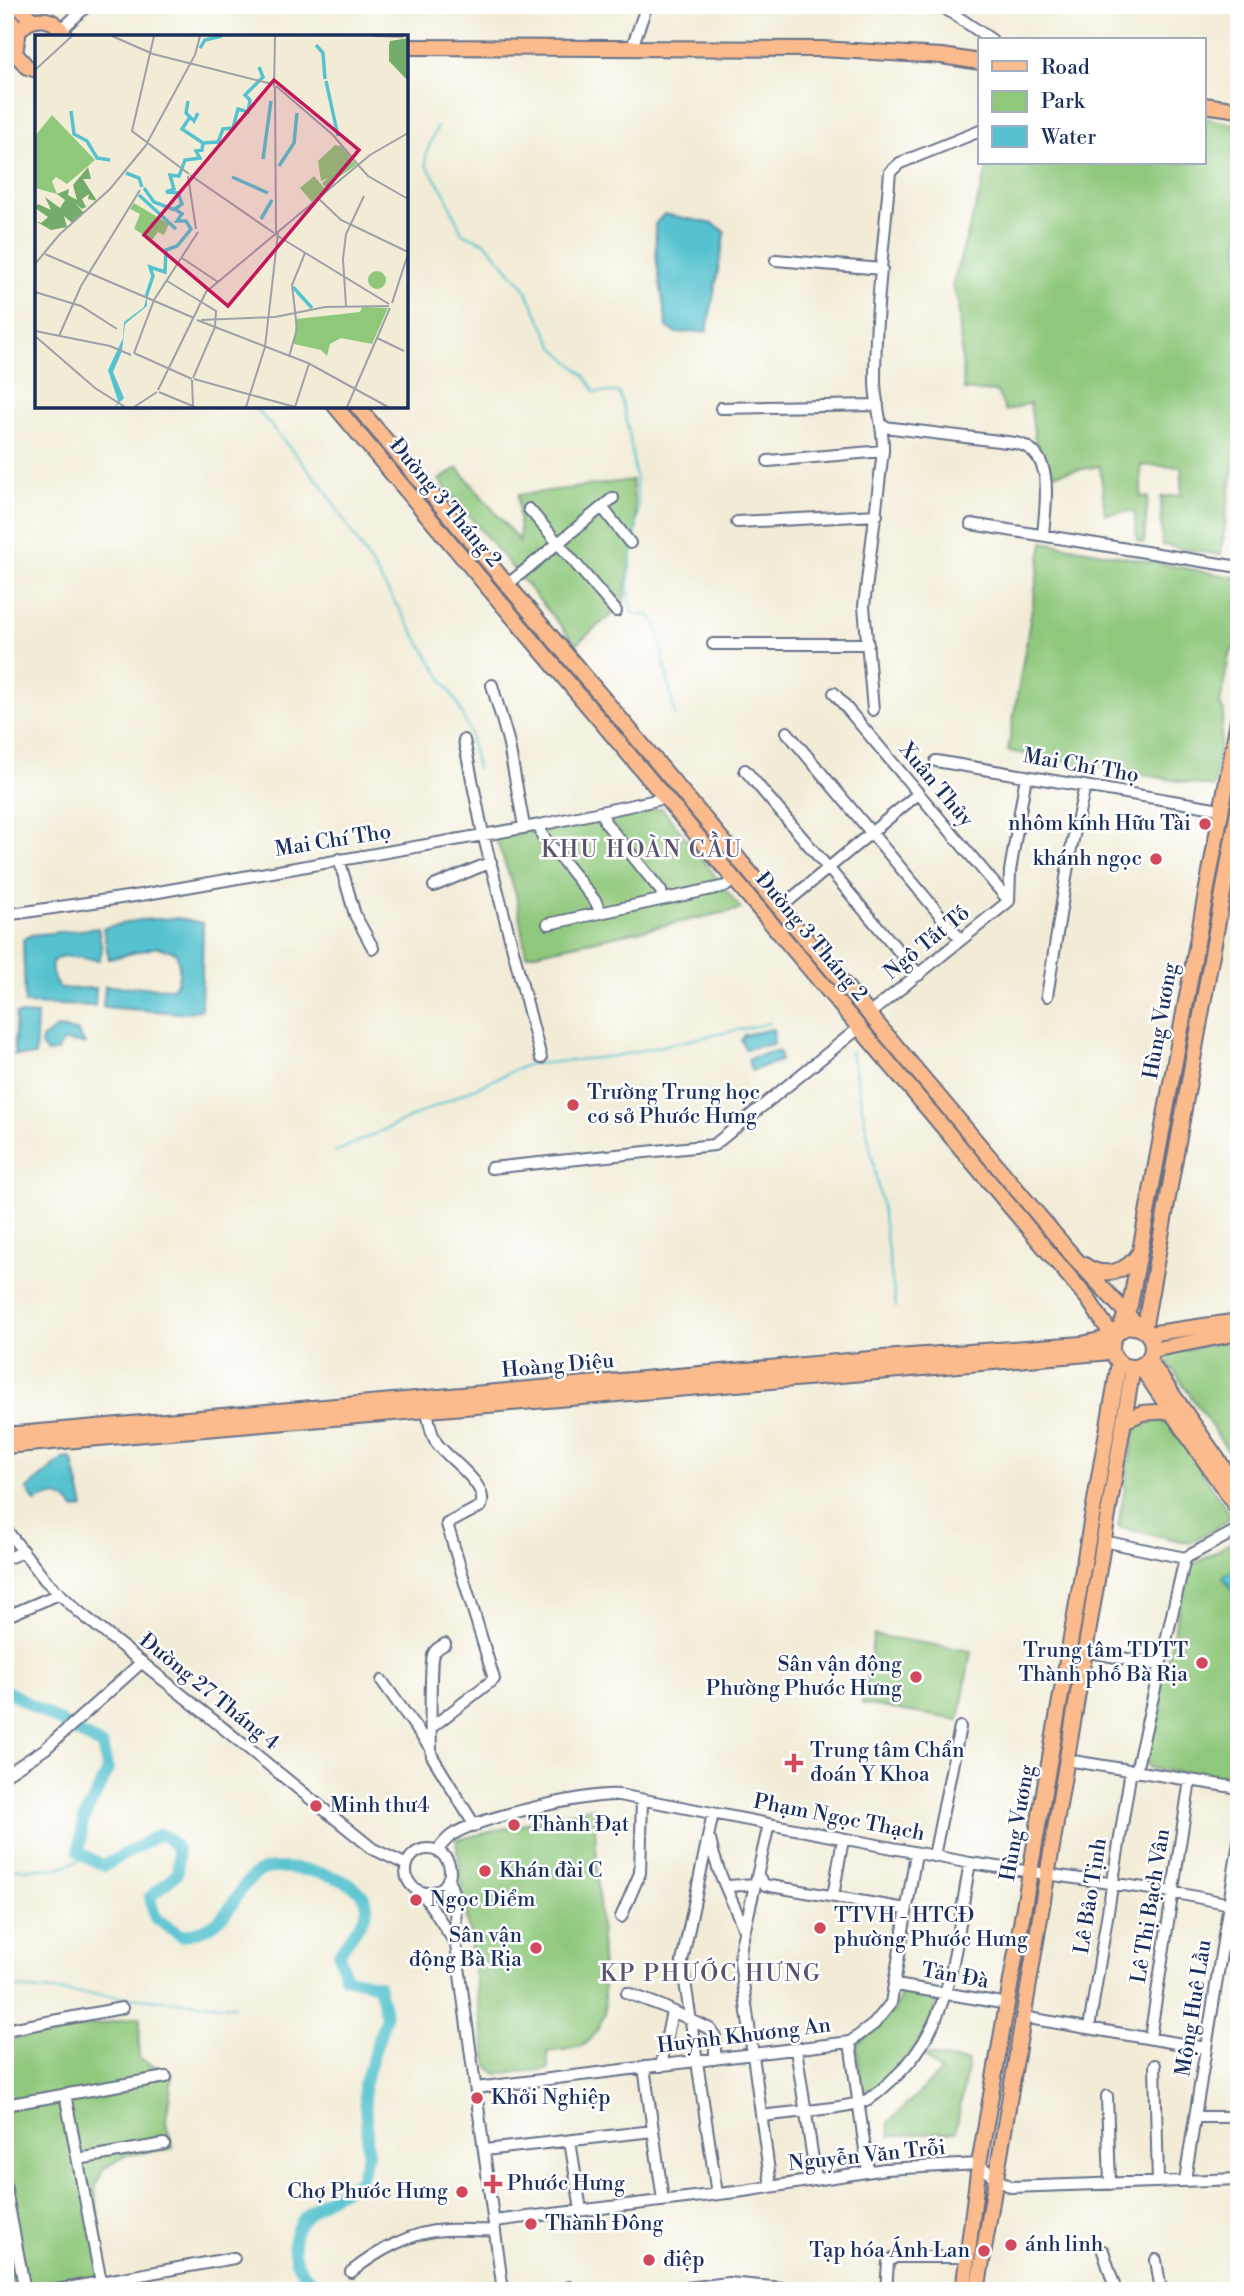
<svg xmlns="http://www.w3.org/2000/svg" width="1244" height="2296" font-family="'Libre Bodoni',serif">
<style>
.green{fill:#8fc87b;stroke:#557c6c;stroke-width:2}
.water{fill:#56c2cf;stroke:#387896;stroke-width:2}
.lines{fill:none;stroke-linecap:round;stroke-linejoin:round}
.stream{stroke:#56c2cf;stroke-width:2}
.river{stroke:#56c2cf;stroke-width:12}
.minor-casing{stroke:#667188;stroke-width:14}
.major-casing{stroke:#667188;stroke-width:18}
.minor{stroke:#fff;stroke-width:10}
.major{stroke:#fbbb8c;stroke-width:14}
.poi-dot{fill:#d1495b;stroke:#fff;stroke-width:2.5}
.labels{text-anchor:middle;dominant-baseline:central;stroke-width:5;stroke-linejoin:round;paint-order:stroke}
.street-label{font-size:21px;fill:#1b2f5e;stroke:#fff}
.poi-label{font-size:21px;fill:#1b2f5e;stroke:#fff;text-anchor:start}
.neighbourhood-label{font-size:23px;letter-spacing:2px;fill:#5c516e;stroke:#fff}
.inset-river{fill:none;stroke:#56c2cf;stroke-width:3.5}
.inset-road{fill:none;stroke:#9ca0a7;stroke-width:2}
.view{fill:#c2185b;fill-opacity:0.15;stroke:#c2185b;stroke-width:3.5}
.inset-edge{fill:none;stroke:#1b2f5e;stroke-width:3.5}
</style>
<rect width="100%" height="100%" fill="#fff"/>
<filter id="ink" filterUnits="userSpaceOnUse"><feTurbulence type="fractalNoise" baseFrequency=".0143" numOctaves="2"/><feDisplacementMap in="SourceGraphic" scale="14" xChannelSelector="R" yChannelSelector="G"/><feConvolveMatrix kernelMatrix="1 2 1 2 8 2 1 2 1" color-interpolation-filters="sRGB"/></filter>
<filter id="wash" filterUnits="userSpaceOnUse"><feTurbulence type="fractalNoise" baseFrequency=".00686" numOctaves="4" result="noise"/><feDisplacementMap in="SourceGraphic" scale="28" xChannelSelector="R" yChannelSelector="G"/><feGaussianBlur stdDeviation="1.57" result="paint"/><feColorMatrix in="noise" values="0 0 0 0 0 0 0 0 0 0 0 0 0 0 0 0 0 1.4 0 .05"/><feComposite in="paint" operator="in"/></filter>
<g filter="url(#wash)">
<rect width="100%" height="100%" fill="#f2ecd7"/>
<path class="green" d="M 1204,118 L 1239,125 L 1239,424 L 1221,555 L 1162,545 L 1161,497 L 1181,495 L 1182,467 L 1141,465 L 1141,497 L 1148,497 L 1144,543 L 1137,541 L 1134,511 L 1105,514 L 1100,466 L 1054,474 L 1035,440 L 1030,403 L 1006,411 L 997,392 L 964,390 L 958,301 L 952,286 L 989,163 L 1204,163 Z
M 458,468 L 520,542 L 518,495 L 632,480 L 637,526 L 623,605 L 576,644 L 439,480 Z
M 1043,542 L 1239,578 C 1239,599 1244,640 1229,655 L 1220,705 L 1224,711 L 1214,787 L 1008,751 Z
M 662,808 L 741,909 L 526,955 L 516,894 L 495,836 Z
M 1239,1339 L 1239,1467 L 1165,1358 L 1167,1353 Z
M 1155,1417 L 1170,1425 L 1230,1514 L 1227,1521 L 1190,1543 L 1118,1527 L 1135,1428 L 1146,1418 Z
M 1237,1539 L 1239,1782 L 1149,1768 L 1145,1759 L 1188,1568 Z
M 874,1635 L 971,1651 L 959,1720 L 862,1704 Z
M 594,1807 L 605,2013 C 590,2050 584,2047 547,2052 L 549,2069 L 497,2074 L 489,2067 L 486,2058 L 456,1840 Z
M 903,1991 L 939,1998 C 936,2006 934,2016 930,2024 C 922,2042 883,2092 862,2091 L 856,2045 L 894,2010 Z
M 140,2017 L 139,2058 C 148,2067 160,2064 172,2076 L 166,2123 L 173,2148 L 127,2155 L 103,2169 L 95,2189 L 106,2286 L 81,2291 L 5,2291 L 5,2040 Z
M 922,2054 L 968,2062 L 956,2131 L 890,2136 L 888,2123 L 940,2072 Z"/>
<path class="water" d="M 664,214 L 714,224 L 725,232 L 707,331 L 676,333 L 667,327 L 657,264 L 655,224 Z
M 176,918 L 203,923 L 201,1010 L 180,1013 L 103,1007 L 105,986 L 172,988 C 183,980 179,963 176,952 L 157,947 L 109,959 L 103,928 L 140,920 Z
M 98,928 L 102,950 L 99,960 L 62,956 L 52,962 C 50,971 54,984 62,989 L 96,988 L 95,1006 L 25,1004 L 23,940 L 31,935 Z
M 16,1014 L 37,1015 L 35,1056 L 14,1055 Z
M 57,1028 L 77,1031 L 85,1044 L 63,1041 L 58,1051 L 47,1053 L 41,1045 L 42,1039 Z
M 773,1029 L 774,1044 L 745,1049 L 741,1040 L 744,1035 Z
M 775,1051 L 780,1053 L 780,1061 L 751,1071 L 748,1059 Z
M 70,1458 L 73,1461 L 84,1508 L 74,1509 C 61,1492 53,1494 35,1502 L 27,1489 L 63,1459 Z
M 1239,1566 L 1239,1600 L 1223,1577 Z"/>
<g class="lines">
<path class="stream" d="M 437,127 L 426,154 L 426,165 L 444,192 L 462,233 L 486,243 L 524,287 L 554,347 L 585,376 L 595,392 L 618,392 C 627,406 639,495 638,514 C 636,536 621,597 634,614 L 650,616 L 657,625 L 675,716
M 254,406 L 324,488 L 422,646 L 458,704 L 470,734 L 477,769
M 851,1051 L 881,1202 L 896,1307
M 335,1152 L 526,1065 L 615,1056 L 770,1023
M 5,1869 L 59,1868 L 87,1857
M 5,1987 L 234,2006"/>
<path class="river" d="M 5,1690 L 102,1746 L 108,1771 L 83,1820 L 79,1852 L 104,1866 L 160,1834 C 180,1844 180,1852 177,1874 L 150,1897 L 155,1918 L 182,1936 C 196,1932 211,1929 221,1918 C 237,1903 242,1879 263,1870 C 286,1862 377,1877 366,1913 C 362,1923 345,1943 339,1954 L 345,1977 L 378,1985 L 386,2016 L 364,2085 L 368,2154 L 359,2182 C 329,2197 282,2218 296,2260 C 299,2271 313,2282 320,2291"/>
</g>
</g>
<g filter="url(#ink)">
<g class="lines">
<g class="minor-casing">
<path id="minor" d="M 940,5 L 992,40
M 62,29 L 88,5
M 632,47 L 647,5
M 776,260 L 882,269
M 721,408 L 878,405
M 884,427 L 1015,443 C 1057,450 1045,506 1043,535
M 768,461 L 883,451
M 602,507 L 630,543
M 529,509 L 616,611
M 737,522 L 877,515
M 971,524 L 1239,567
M 507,585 L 613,498
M 713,644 L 868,644
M 492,685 L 508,740 L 524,826
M 834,693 L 1009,901
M 873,710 L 864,606 L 883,451 C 884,427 875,405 875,381 C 875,312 884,242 890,172 L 900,163 L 980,131
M 787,732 L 961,940
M 464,740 L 483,834 L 541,1058
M 936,761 L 1220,809
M 745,770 L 919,975
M 603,812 L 605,822 L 661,891 L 662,899
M 540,825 L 542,835 L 596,902 L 600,912
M 339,859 L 355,915 L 373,948
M 434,886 L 491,862
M 1009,901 L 1010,871 L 1026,776
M 780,908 L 918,794
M 5,915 L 141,895 L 540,825 L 666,798
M 548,924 L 726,886 L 735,878
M 1047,996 L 1070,853 L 1085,786
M 869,1014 L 1009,901
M 491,1168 L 714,1145 L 859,1028
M 427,1410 C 429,1421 430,1432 436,1442 C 446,1458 490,1484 481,1506 L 447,1524 L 494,1679 L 432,1727
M 5,1528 L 45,1580 L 78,1611 L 373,1849 L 407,1865
M 1103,1541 L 1185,1558 L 1239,1529
M 5,1559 L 23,1552
M 5,1617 L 59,1594
M 445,1644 C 440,1647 435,1649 433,1655 C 430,1660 430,1751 432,1756 L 475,1826
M 1084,1651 L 1159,1665
M 382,1681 L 429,1746
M 1067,1760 L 1239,1788
M 1136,1771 L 1185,1558
M 5,1775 L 45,1749 L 142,1662
M 713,1813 L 682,1962 L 717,2194
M 769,1824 L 741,1946 L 740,1961 L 771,2186
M 710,1840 C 717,1874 732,1898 744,1930
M406 1871a22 22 0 1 1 44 0a22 22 0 1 1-44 0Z
M 437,1851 C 441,1846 446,1839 452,1835 C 477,1818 588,1793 619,1795 L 970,1863 L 1172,1892 L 1230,1904 L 1239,1914
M 934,1856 L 960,1727
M 758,1876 L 765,1885 L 906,1909
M 448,1879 L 455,1897 L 456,1945 L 503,2291
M 728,1886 L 756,1884
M 422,1892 L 455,1943
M 833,1896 L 843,1839
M 621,1917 L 640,1873 L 642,1800
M 896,1985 L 1008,2004
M 627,1993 L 662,2006 L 710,2029 L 715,2036 L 715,2059
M 1022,2017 L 1206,2048
M 1089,2028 L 1131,1770
M 5,2030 L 122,2008
M 1150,2038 L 1190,1780
M 850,2042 L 868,2171
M 796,2049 L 816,2179
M 1155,2065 L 1158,2182
M 661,2066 L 672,2011
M 644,2067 L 663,2200
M 476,2088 L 850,2042 L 874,2024 L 891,2003 L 916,1853
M 65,2094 L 101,2282
M 1107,2096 L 1110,2184
M 5,2105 L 166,2077
M 763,2116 C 794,2111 828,2111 858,2103 C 872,2100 883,2088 893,2079 C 955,2024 955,1939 970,1863
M 1196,2117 L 1239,2117
M 570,2141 L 581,2210
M 485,2150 L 653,2131
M 78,2159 L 164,2144
M 1185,2180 L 1239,1841
M 5,2185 L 25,2291
M 494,2221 L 744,2191 L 885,2169 L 979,2164 L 995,2178 L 1011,2187 L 1239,2179
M 1103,2251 L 1116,2291
M 1156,2260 L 1161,2291
M 351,2272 C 376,2252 412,2231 445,2230 C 461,2229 477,2231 494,2230
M 134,2276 L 137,2291
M 569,2287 L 570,2291
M 51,2291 L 234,2258
M 662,2291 L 728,2283 L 816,2291
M 886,2291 L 888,2262 L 895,2257 L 966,2257"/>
</g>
<g class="major-casing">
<path id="major" d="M 17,5 L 32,20
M 5,14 L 19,30
M 406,47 L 821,49 L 942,56 L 980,62
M 37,70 L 27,67 L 15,53 L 19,30 C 34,14 56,16 65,37
M 1204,105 L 1239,110
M 357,406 L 1072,1255 L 1139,1327
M 1083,1264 C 1103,1279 1127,1273 1140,1252
M1112 1347a20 20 0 1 1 40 0a20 20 0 1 1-40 0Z
M 1144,1330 L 1239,805
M 1118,1332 L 1130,1305 L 1239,715
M 1148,1334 L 1239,1321
M 1152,1350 L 1239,1333
M 1148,1359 L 1239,1490
M 1140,1366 L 1239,1511
M 1124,1421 L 1142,1413 L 1170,1411
M 5,1435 L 882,1358 L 1082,1344 L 1113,1337 L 1088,1299 L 335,406
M 5,1446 L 1112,1352
M 963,2291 L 979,2164 L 1119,1363
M 977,2291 L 1133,1367"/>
</g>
<use href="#minor" class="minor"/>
<use href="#major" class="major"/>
</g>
</g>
<g class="poi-dot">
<circle cx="1205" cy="824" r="7"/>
<circle cx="1156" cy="859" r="7"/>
<circle cx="573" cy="1105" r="7"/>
<circle cx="1202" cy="1663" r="7"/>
<circle cx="916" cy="1677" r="7"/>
<path d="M790.5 1752.5h7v7h7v7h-7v7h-7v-7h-7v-7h7z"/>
<circle cx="316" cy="1806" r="7"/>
<circle cx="514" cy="1825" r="7"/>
<circle cx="485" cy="1871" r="7"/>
<circle cx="416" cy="1900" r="7"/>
<circle cx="820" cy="1928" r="7"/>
<circle cx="536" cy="1948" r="7"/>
<circle cx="477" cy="2098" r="7"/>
<path d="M489.5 2173.5h7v7h7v7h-7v7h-7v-7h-7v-7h7z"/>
<circle cx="462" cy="2192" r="7"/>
<circle cx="531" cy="2224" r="7"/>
<circle cx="1011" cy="2245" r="7"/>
<circle cx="984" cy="2251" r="7"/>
<circle cx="649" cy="2260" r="7"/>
</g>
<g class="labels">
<g class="street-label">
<text transform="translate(445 503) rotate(50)">Đường 3 Tháng 2</text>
<text transform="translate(1081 766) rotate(10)">Mai Chí Thọ</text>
<text transform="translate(936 785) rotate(50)">Xuân Thủy</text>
<text transform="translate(333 841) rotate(-9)">Mai Chí Thọ</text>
<text transform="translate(811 937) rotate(50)">Đường 3 Tháng 2</text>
<text transform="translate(927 943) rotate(-39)">Ngô Tất Tố</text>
<text transform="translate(1161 1021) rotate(-80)">Hùng Vương</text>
<text transform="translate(558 1366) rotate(-5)">Hoàng Diệu</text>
<text transform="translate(209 1692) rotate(39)">Đường 27 Tháng 4</text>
<text transform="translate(839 1818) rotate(11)">Phạm Ngọc Thạch</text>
<text transform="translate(1018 1823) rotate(-80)">Hùng Vương</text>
<text transform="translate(1091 1896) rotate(-81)">Lê Bảo Tịnh</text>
<text transform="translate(1151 1906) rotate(-81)">Lê Thị Bạch Vân</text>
<text transform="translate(955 1976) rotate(10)">Tản Đà</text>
<text transform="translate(1194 2008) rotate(-81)">Mộng Huê Lầu</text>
<text transform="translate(744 2036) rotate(-7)">Huỳnh Khương An</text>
<text transform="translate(867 2156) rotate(-6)">Nguyễn Văn Trỗi</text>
</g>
<g class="poi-label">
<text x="1191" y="824" text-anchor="end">nhôm kính Hữu Tài</text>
<text x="1142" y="859" text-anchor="end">khánh ngọc</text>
<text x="587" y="1093">Trường Trung học<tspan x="587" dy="24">cơ sở Phước Hưng</tspan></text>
<text x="1188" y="1651" text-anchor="end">Trung tâm TDTT<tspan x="1188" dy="24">Thành phố Bà Rịa</tspan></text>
<text x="902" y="1665" text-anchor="end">Sân vận động<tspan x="902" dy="24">Phường Phước Hưng</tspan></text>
<text x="810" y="1751">Trung tâm Chẩn<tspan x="810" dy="24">đoán Y Khoa</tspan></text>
<text x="330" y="1806">Minh thư4</text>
<text x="528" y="1825">Thành Đạt</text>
<text x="499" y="1871">Khán đài C</text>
<text x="430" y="1900">Ngọc Diểm</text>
<text x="834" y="1916">TTVH - HTCĐ<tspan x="834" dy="24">phường Phước Hưng</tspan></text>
<text x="522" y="1936" text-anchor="end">Sân vận<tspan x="522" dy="24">động Bà Rịa</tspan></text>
<text x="491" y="2098">Khởi Nghiệp</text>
<text x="507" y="2184">Phước Hưng</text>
<text x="448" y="2192" text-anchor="end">Chợ Phước Hưng</text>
<text x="545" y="2224">Thành Đông</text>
<text x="1025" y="2245">ánh linh</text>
<text x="970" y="2251" text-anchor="end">Tạp hóa Ánh Lan</text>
<text x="663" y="2260">điệp</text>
</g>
<g class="neighbourhood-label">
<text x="642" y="850">KHU HOÀN CẦU</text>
<text x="711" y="1974">KP PHƯỚC HƯNG</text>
</g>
</g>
<g transform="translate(35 35)">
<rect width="373" height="373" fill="#f2ecd7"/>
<path d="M 17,80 L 60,125 L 32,149 L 21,142 L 17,146 L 22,159 L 0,153 L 0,101 ZM 300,110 L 306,111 L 321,130 L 290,152 L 287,148 L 293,143 L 286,146 L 283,126 ZM 279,141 L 291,155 L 277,167 L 265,153 ZM 99,168 L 134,189 L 129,200 L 123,197 L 117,205 L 99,194 L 105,179 L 95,174 ZM333 245a9 9 0 1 1 18 0a9 9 0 1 1-18 0ZM 327,272 L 353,273 L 337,309 L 306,303 L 295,309 L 292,321 L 286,315 L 259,309 L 261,284 L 325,277 Z" fill="#8fc87b"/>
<path d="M 373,3 L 373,46 L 354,26 L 354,10 L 355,6 ZM 53,132 L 56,144 L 48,144 L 62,166 L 53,164 L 54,159 L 47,164 L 51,172 L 47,174 L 40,168 L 49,178 L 37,188 L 29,181 L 32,192 L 16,195 L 0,186 L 6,188 L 13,182 L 0,173 L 3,169 L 16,175 L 10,162 L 25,173 L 30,165 L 22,159 L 34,154 L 33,160 L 42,165 L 38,150 Z" fill="#73ac6b"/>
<path d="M 112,260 L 112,271 L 90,289 L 87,316 L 78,337 L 89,363 L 80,372 L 83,366 L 73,335 L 88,303 L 89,287 L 109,272 Z" fill="#56c2cf"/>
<path class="inset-river" d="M 281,10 L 288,18 L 290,44M 165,13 L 170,5 L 187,1M 291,46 L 303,101M 153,66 L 151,78 L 159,86 L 163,78M 36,76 L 39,99 L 52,106 L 62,123 L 75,125M 155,82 L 147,94 L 168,108M 228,124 L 236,66M 244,131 L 259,108 L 262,78M 91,138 L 104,143 L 107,152M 197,142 L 233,158M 109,153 L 119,167 L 140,175M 104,160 L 141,194M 226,184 L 237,165M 258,252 L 277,273M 111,262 L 118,241 L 115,232 L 130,237 L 131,215 L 142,211 L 156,194 L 151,186 L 142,186 L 147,179 L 140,174 L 147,169 L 143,158 L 131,157 L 139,154 L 135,140 L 144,141 L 150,125 L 165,123 L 161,116 L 167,115 L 168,108 L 183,107 L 188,94 L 198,93 L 203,74 L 213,77 L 215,65 L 210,60 L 228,42 L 224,32"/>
<path class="inset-road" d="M 77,1 L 118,19 L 237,49M 119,1 L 97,96 L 154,139M 339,1 L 368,2M 0,35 L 37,1M 241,51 L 298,100 L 324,131M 239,52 L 240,1M 240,52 L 241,199M 112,108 L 160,20 L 165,1M 324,131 L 333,141 L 373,164M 155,140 L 239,198M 153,141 L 161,194M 284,164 L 306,185 L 373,217M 241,200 L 354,269M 10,219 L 159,283M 147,223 L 183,247M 0,229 L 24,200 L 75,154 L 112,109M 132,246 L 181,276 L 180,292 L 158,343M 0,257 L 46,271 L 82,294M 357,268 L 373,219M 311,271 L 308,224 L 311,199 L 329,161M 162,285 L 273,328 L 353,372M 166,285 L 240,282 L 290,272 L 354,271M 0,296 L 75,311 L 96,320M 0,301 L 60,353 L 90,372M 24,301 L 46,251 L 105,155M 342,303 L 369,316M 99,318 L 119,265 L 163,197M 99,318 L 157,344M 254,322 L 262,294 L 257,250 L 270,218M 159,344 L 260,372M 157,345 L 158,372M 123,355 L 171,257 L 335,120 L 373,98M 124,357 L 160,372M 99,372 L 122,357M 211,372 L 230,312 L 243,198M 260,372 L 274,329M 312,372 L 355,273"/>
<path class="view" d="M 239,45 L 324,115 L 193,271 L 109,200 Z"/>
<rect width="373" height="373" class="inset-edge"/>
</g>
<rect width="1244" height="2296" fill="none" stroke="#fff" stroke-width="28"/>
<rect x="978" y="38" width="228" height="126" fill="#ffffff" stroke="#a4acbf" stroke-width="2"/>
<rect x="992" y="61" width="35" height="10" fill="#fbbb8c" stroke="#a4acbf" stroke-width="2"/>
<text x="1041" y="74" font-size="21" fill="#1b2f5e">Road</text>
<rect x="992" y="91" width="35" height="21" fill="#8fc87b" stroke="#a4acbf" stroke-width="2"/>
<text x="1041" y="108" font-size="21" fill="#1b2f5e">Park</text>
<rect x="992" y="126" width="35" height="21" fill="#56c2cf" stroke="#a4acbf" stroke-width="2"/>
<text x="1041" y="144" font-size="21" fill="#1b2f5e">Water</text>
</svg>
